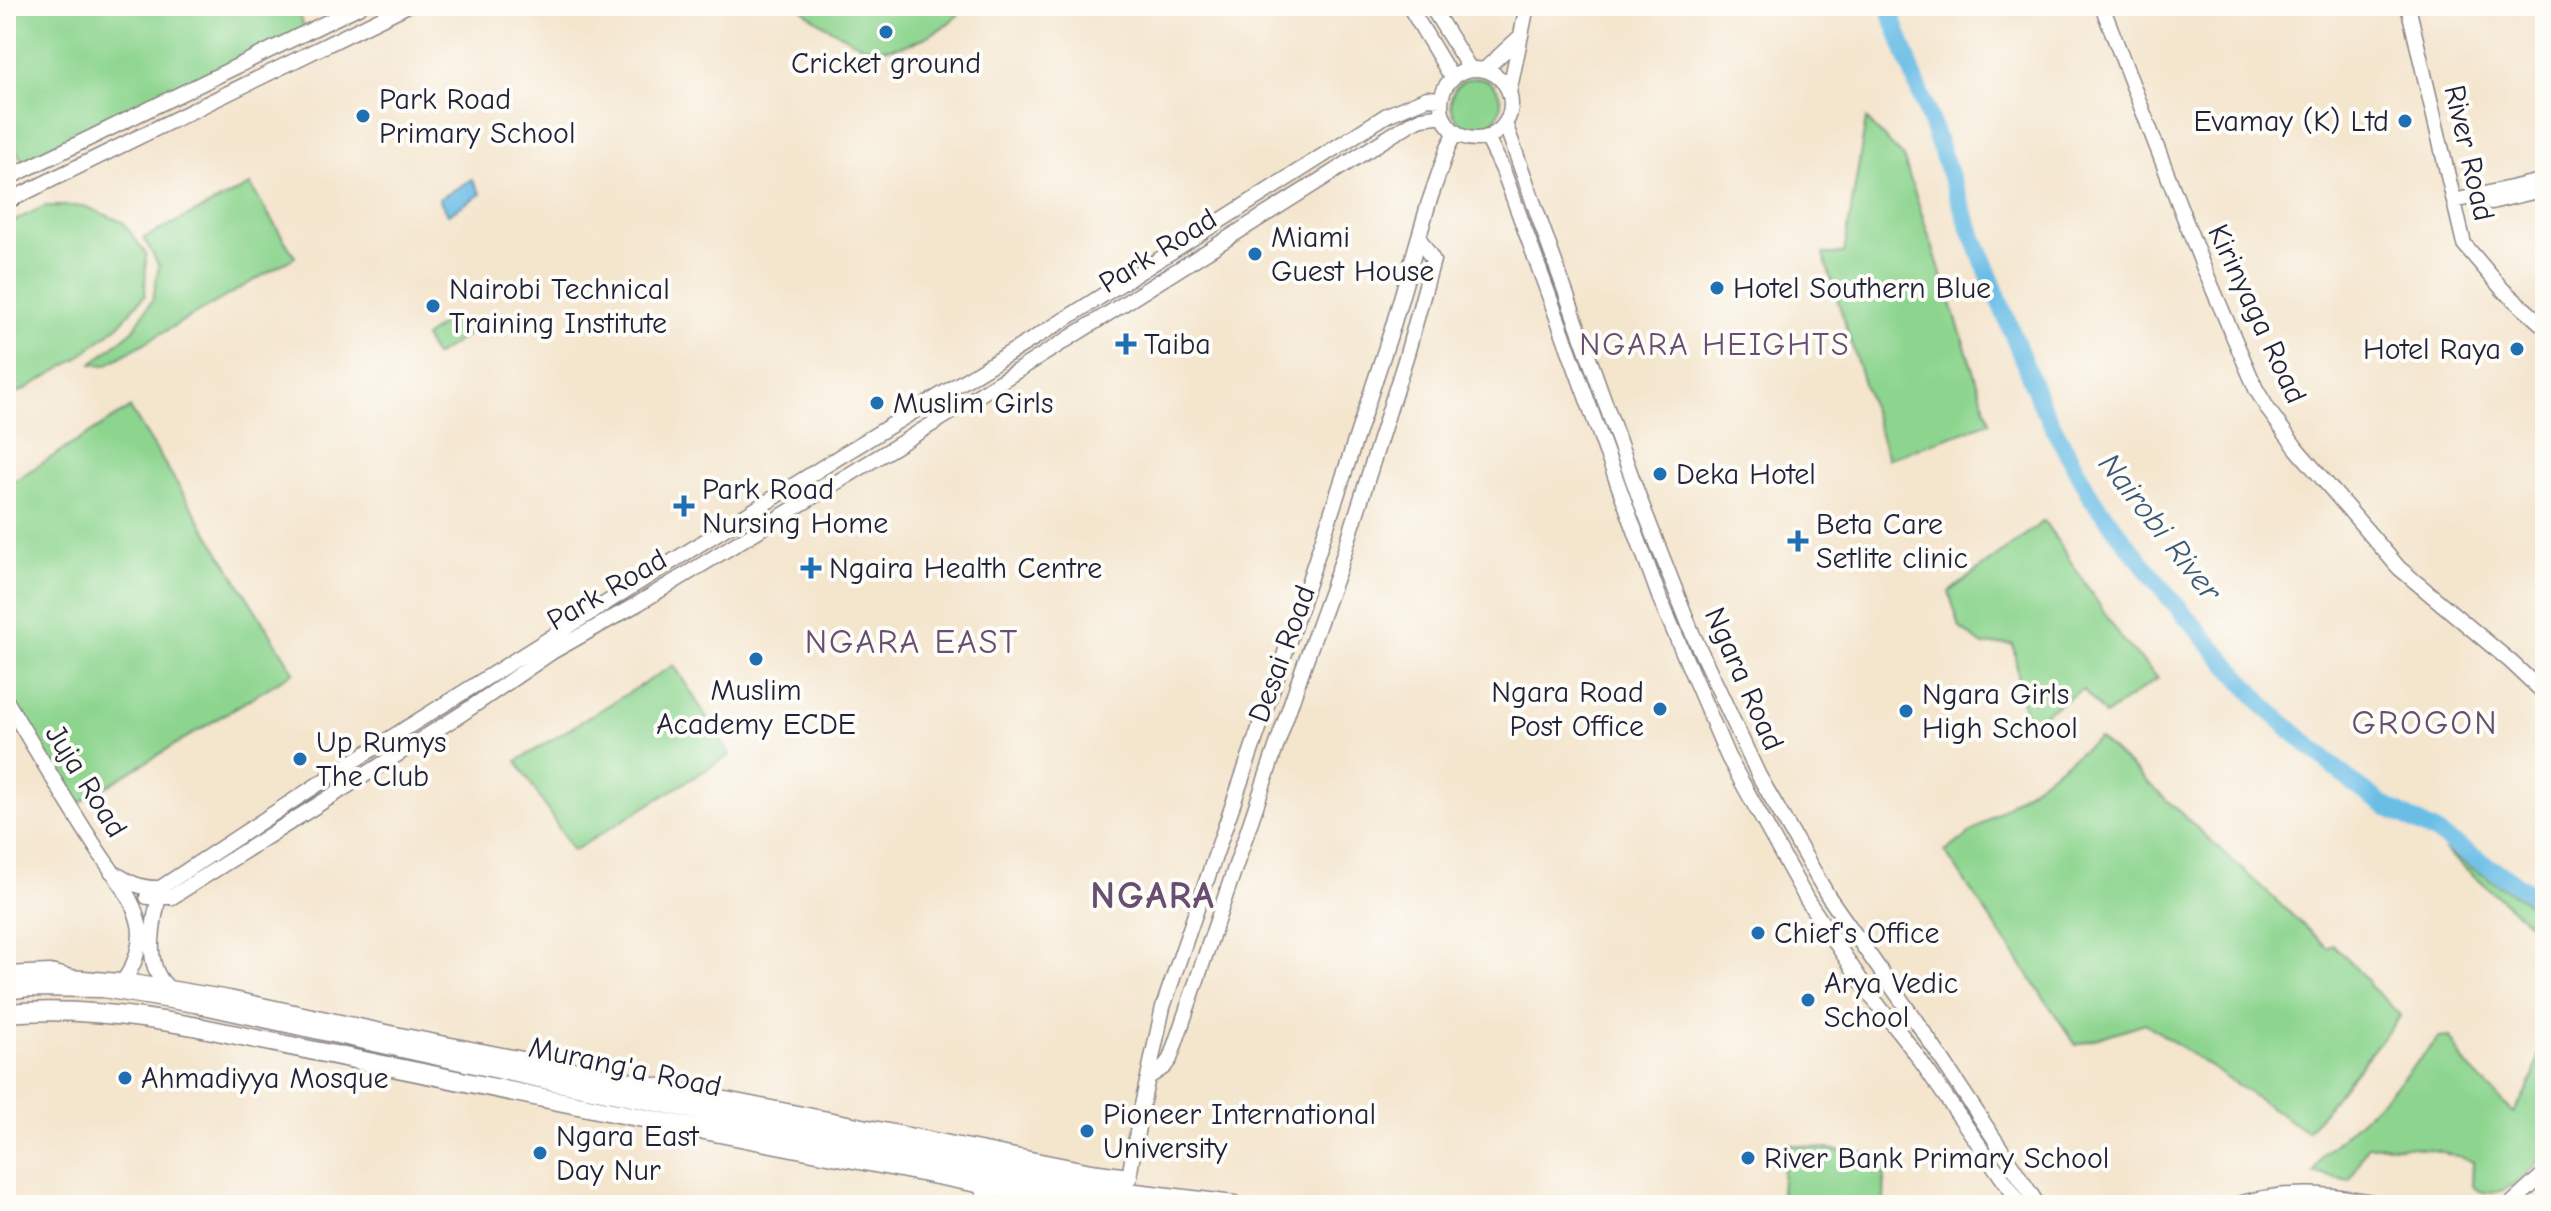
<svg xmlns="http://www.w3.org/2000/svg" width="2551" height="1211" font-family="'Comic Neue',sans-serif">
<style>
.green{fill:#8dd58f;stroke:#587c65;stroke-width:2}
.water{fill:#6abee6;stroke:#467090;stroke-width:2}
.lines{fill:none;stroke-linecap:round;stroke-linejoin:round}
.river{stroke:#6abee6;stroke-width:18}
.secondary-casing{stroke:#8b8484;stroke-width:17}
.primary-casing{stroke:#8b8484;stroke-width:19}
.highway-casing{stroke:#8b8484;stroke-width:21}
.secondary{stroke:#fff;stroke-width:14}
.primary{stroke:#fff;stroke-width:16}
.highway{stroke:#fff;stroke-width:18}
.poi-dot{fill:#1f6fb2;stroke:#fdfcf7;stroke-width:3}
.labels{text-anchor:middle;dominant-baseline:central;stroke-width:8;stroke-linejoin:round;paint-order:stroke}
.poi-label{font-size:30px;fill:#22223b;stroke:#fdfcf7;text-anchor:start}
.street-label{font-size:30px;fill:#22223b;stroke:#fdfcf7}
.neighbourhood-label{font-size:32px;letter-spacing:2px;fill:#684e70;stroke:#fdfcf7}
.water-label{font-size:32px;font-style:italic;fill:#3b5977;stroke:#fdfcf7}
.quarter-label{font-size:34px;letter-spacing:2px;fill:#684e70;stroke:#fdfcf7}
.district-label{font-size:38px;font-weight:bold;letter-spacing:2px;fill:#684e70;stroke:#fdfcf7}
</style>
<rect width="100%" height="100%" fill="#fdfcf7"/>
<filter id="ink" filterUnits="userSpaceOnUse"><feTurbulence type="fractalNoise" baseFrequency=".0125" numOctaves="2"/><feDisplacementMap in="SourceGraphic" scale="16" xChannelSelector="R" yChannelSelector="G"/><feConvolveMatrix kernelMatrix="1 2 1 2 8 2 1 2 1" color-interpolation-filters="sRGB"/></filter>
<filter id="wash" filterUnits="userSpaceOnUse"><feTurbulence type="fractalNoise" baseFrequency=".006" numOctaves="4" result="noise"/><feDisplacementMap in="SourceGraphic" scale="32" xChannelSelector="R" yChannelSelector="G"/><feGaussianBlur stdDeviation="1.8" result="paint"/><feColorMatrix in="noise" values="0 0 0 0 0 0 0 0 0 0 0 0 0 0 0 0 0 1.4 0 .05"/><feComposite in="paint" operator="in"/></filter>
<g filter="url(#wash)">
<rect width="100%" height="100%" fill="#f4e5cd"/>
<path class="green" d="M 6,6 L 294,6 L 307,32 L 26,169 L 6,129 Z
M 799,6 L 967,6 C 944,31 910,50 874,49 C 860,48 809,17 799,6 Z
M1451 103a25 25 0 1 1 50 0a25 25 0 1 1-50 0Z
M 1866,119 L 1903,157 L 1990,422 L 1888,459 L 1823,254 L 1844,254 Z
M 250,185 L 295,257 L 106,365 L 92,364 L 133,330 L 153,299 L 159,266 L 144,238 Z
M 45,206 L 84,206 L 123,222 L 146,254 L 145,295 L 120,324 L 77,359 L 20,392 L 6,393 L 6,225 Z
M 455,316 L 467,335 L 435,356 L 424,337 Z
M 130,408 L 294,672 L 71,808 L 6,700 L 6,486 Z
M 2044,521 L 2123,641 L 2158,678 L 2105,715 L 2083,689 L 2026,725 L 2013,644 L 1983,645 L 1960,628 L 1949,592 Z
M 674,665 L 730,755 L 573,851 L 517,761 Z
M 2099,738 L 2328,948 L 2333,944 L 2369,982 L 2368,985 L 2401,1015 L 2307,1132 L 2145,1023 L 2076,1045 L 1945,852 Z
M 2444,850 L 2545,914 L 2545,937 Z
M 2545,1029 L 2544,1155 C 2529,1174 2497,1207 2472,1186 L 2473,1162 C 2447,1149 2398,1144 2367,1146 L 2350,1181 L 2314,1173 L 2323,1155 L 2383,1099 L 2439,1038 L 2450,1037 L 2466,1065 L 2514,1113 L 2533,1078 Z
M 1785,1144 L 1885,1156 L 1884,1205 L 1780,1205 Z"/>
<path class="water" d="M 472,179 L 481,194 L 448,214 L 439,199 Z"/>
<g class="lines">
<path class="river" d="M 1888,6 L 1966,218 L 2040,402 L 2092,499 L 2169,597 L 2267,709 L 2354,784 L 2387,807 L 2433,831 L 2545,902"/>
</g>
</g>
<g filter="url(#ink)">
<g class="lines">
<g class="secondary-casing">
<path id="secondary" d="M 1409,6 L 1452,78
M 1431,6 L 1470,69
M 2102,6 L 2203,266 L 2256,389 L 2269,411 L 2297,449 L 2399,568 L 2511,662 L 2545,694
M 2408,6 L 2464,244 L 2503,290 L 2545,327
M1441 104a35 35 0 1 1 70 0a35 35 0 1 1-70 0Z
M 1484,70 L 1521,36
M 1509,93 L 1527,6
M 1505,123 L 1640,500 L 1693,635 L 1759,776 L 1828,896 L 1925,1034 L 2038,1205
M 1487,137 L 1503,170 L 1660,599 L 1728,757 L 1807,900 L 1872,997 L 1913,1050 L 2021,1205
M 6,179 L 360,6
M 2454,201 L 2545,180
M 6,202 L 406,6
M 2491,202 L 2537,191
M 6,700 C 35,749 64,798 95,846 C 110,870 131,893 138,920 C 144,940 135,968 121,983
M 111,871 C 128,882 140,889 160,888 L 352,762 L 839,457 L 1059,323 L 1387,115 L 1427,98 L 1441,99
M 160,889 C 155,920 140,966 170,989
M 147,897 L 172,897 L 463,713 L 552,652 L 639,603 L 947,415 L 1411,123 L 1422,118 L 1443,115
M 1149,1077 L 1164,1067 L 1170,1059 L 1303,668 L 1339,569 L 1407,354 L 1433,260 L 1419,238
M 1129,1177 L 1141,1110 L 1163,1007 L 1283,659 L 1392,329 L 1429,202 L 1448,147 L 1456,132
M 2234,1205 C 2290,1189 2330,1193 2387,1205
M 2510,1205 L 2545,1173"/>
</g>
<g class="primary-casing">
<path id="primary" d="M 6,975 L 50,973 L 71,978 L 132,983 L 229,999 L 400,1036 L 1091,1172 L 1129,1177
M 979,1183 L 993,1205"/>
</g>
<g class="highway-casing">
<path id="highway" d="M 6,990 L 29,987 L 103,988 L 195,1003 L 562,1083 L 940,1159 L 1095,1188 L 1234,1205
M 6,1013 C 70,1008 131,1015 193,1026 L 607,1111 L 1091,1205"/>
</g>
<use href="#secondary" class="secondary"/>
<use href="#primary" class="primary"/>
<use href="#highway" class="highway"/>
</g>
</g>
<g class="poi-dot">
<circle cx="886" cy="32" r="8"/>
<circle cx="363" cy="116" r="8"/>
<circle cx="2405" cy="121" r="8"/>
<circle cx="1255" cy="254" r="8"/>
<circle cx="1717" cy="288" r="8"/>
<circle cx="433" cy="306" r="8"/>
<path d="M1122 332h8v8h8v8h-8v8h-8v-8h-8v-8h8z"/>
<circle cx="2517" cy="349" r="8"/>
<circle cx="877" cy="403" r="8"/>
<circle cx="1660" cy="474" r="8"/>
<path d="M680 494h8v8h8v8h-8v8h-8v-8h-8v-8h8z"/>
<path d="M1794 529h8v8h8v8h-8v8h-8v-8h-8v-8h8z"/>
<path d="M807 556h8v8h8v8h-8v8h-8v-8h-8v-8h8z"/>
<circle cx="756" cy="659" r="8"/>
<circle cx="1660" cy="709" r="8"/>
<circle cx="1906" cy="711" r="8"/>
<circle cx="300" cy="759" r="8"/>
<circle cx="1758" cy="933" r="8"/>
<circle cx="1808" cy="1000" r="8"/>
<circle cx="125" cy="1078" r="8"/>
<circle cx="1087" cy="1131" r="8"/>
<circle cx="540" cy="1153" r="8"/>
<circle cx="1748" cy="1158" r="8"/>
</g>
<g class="labels">
<g class="poi-label">
<text x="886" y="63" text-anchor="middle">Cricket ground</text>
<text x="379" y="99">Park Road<tspan x="379" dy="34">Primary School</tspan></text>
<text x="2389" y="121" text-anchor="end">Evamay (K) Ltd</text>
<text x="1271" y="237">Miami<tspan x="1271" dy="34">Guest House</tspan></text>
<text x="1733" y="288">Hotel Southern Blue</text>
<text x="449" y="289">Nairobi Technical<tspan x="449" dy="34">Training Institute</tspan></text>
<text x="1144" y="344">Taiba</text>
<text x="2501" y="349" text-anchor="end">Hotel Raya</text>
<text x="893" y="403">Muslim Girls</text>
<text x="1676" y="474">Deka Hotel</text>
<text x="702" y="489">Park Road<tspan x="702" dy="34">Nursing Home</tspan></text>
<text x="1816" y="524">Beta Care<tspan x="1816" dy="34">Setlite clinic</tspan></text>
<text x="829" y="568">Ngaira Health Centre</text>
<text x="756" y="690" text-anchor="middle">Muslim<tspan x="756" dy="34">Academy ECDE</tspan></text>
<text x="1644" y="692" text-anchor="end">Ngara Road<tspan x="1644" dy="34">Post Office</tspan></text>
<text x="1922" y="694">Ngara Girls<tspan x="1922" dy="34">High School</tspan></text>
<text x="316" y="742">Up Rumys<tspan x="316" dy="34">The Club</tspan></text>
<text x="1774" y="933">Chief's Office</text>
<text x="1824" y="983">Arya Vedic<tspan x="1824" dy="34">School</tspan></text>
<text x="141" y="1078">Ahmadiyya Mosque</text>
<text x="1103" y="1114">Pioneer International<tspan x="1103" dy="34">University</tspan></text>
<text x="556" y="1136">Ngara East<tspan x="556" dy="34">Day Nur</tspan></text>
<text x="1764" y="1158">River Bank Primary School</text>
</g>
<g class="street-label">
<text transform="translate(2469 153) rotate(77)">River Road</text>
<text transform="translate(1158 251) rotate(-32)">Park Road</text>
<text transform="translate(2257 314) rotate(65)">Kirinyaga Road</text>
<text transform="translate(607 590) rotate(-30)">Park Road</text>
<text transform="translate(1282 654) rotate(-70)">Desai Road</text>
<text transform="translate(1744 679) rotate(66)">Ngara Road</text>
<text transform="translate(86 781) rotate(58)">Juja Road</text>
<text transform="translate(625 1067) rotate(12)">Murang'a Road</text>
</g>
<g class="neighbourhood-label">
<text x="1715" y="344">NGARA HEIGHTS</text>
</g>
<g class="water-label">
<text transform="translate(2160 527) rotate(52)">Nairobi River</text>
</g>
<g class="quarter-label">
<text x="912" y="642">NGARA EAST</text>
<text x="2425" y="723">GROGON</text>
</g>
<g class="district-label">
<text x="1153" y="896">NGARA</text>
</g>
</g>
<rect width="2551" height="1211" fill="none" stroke="#fdfcf7" stroke-width="32"/>
</svg>
